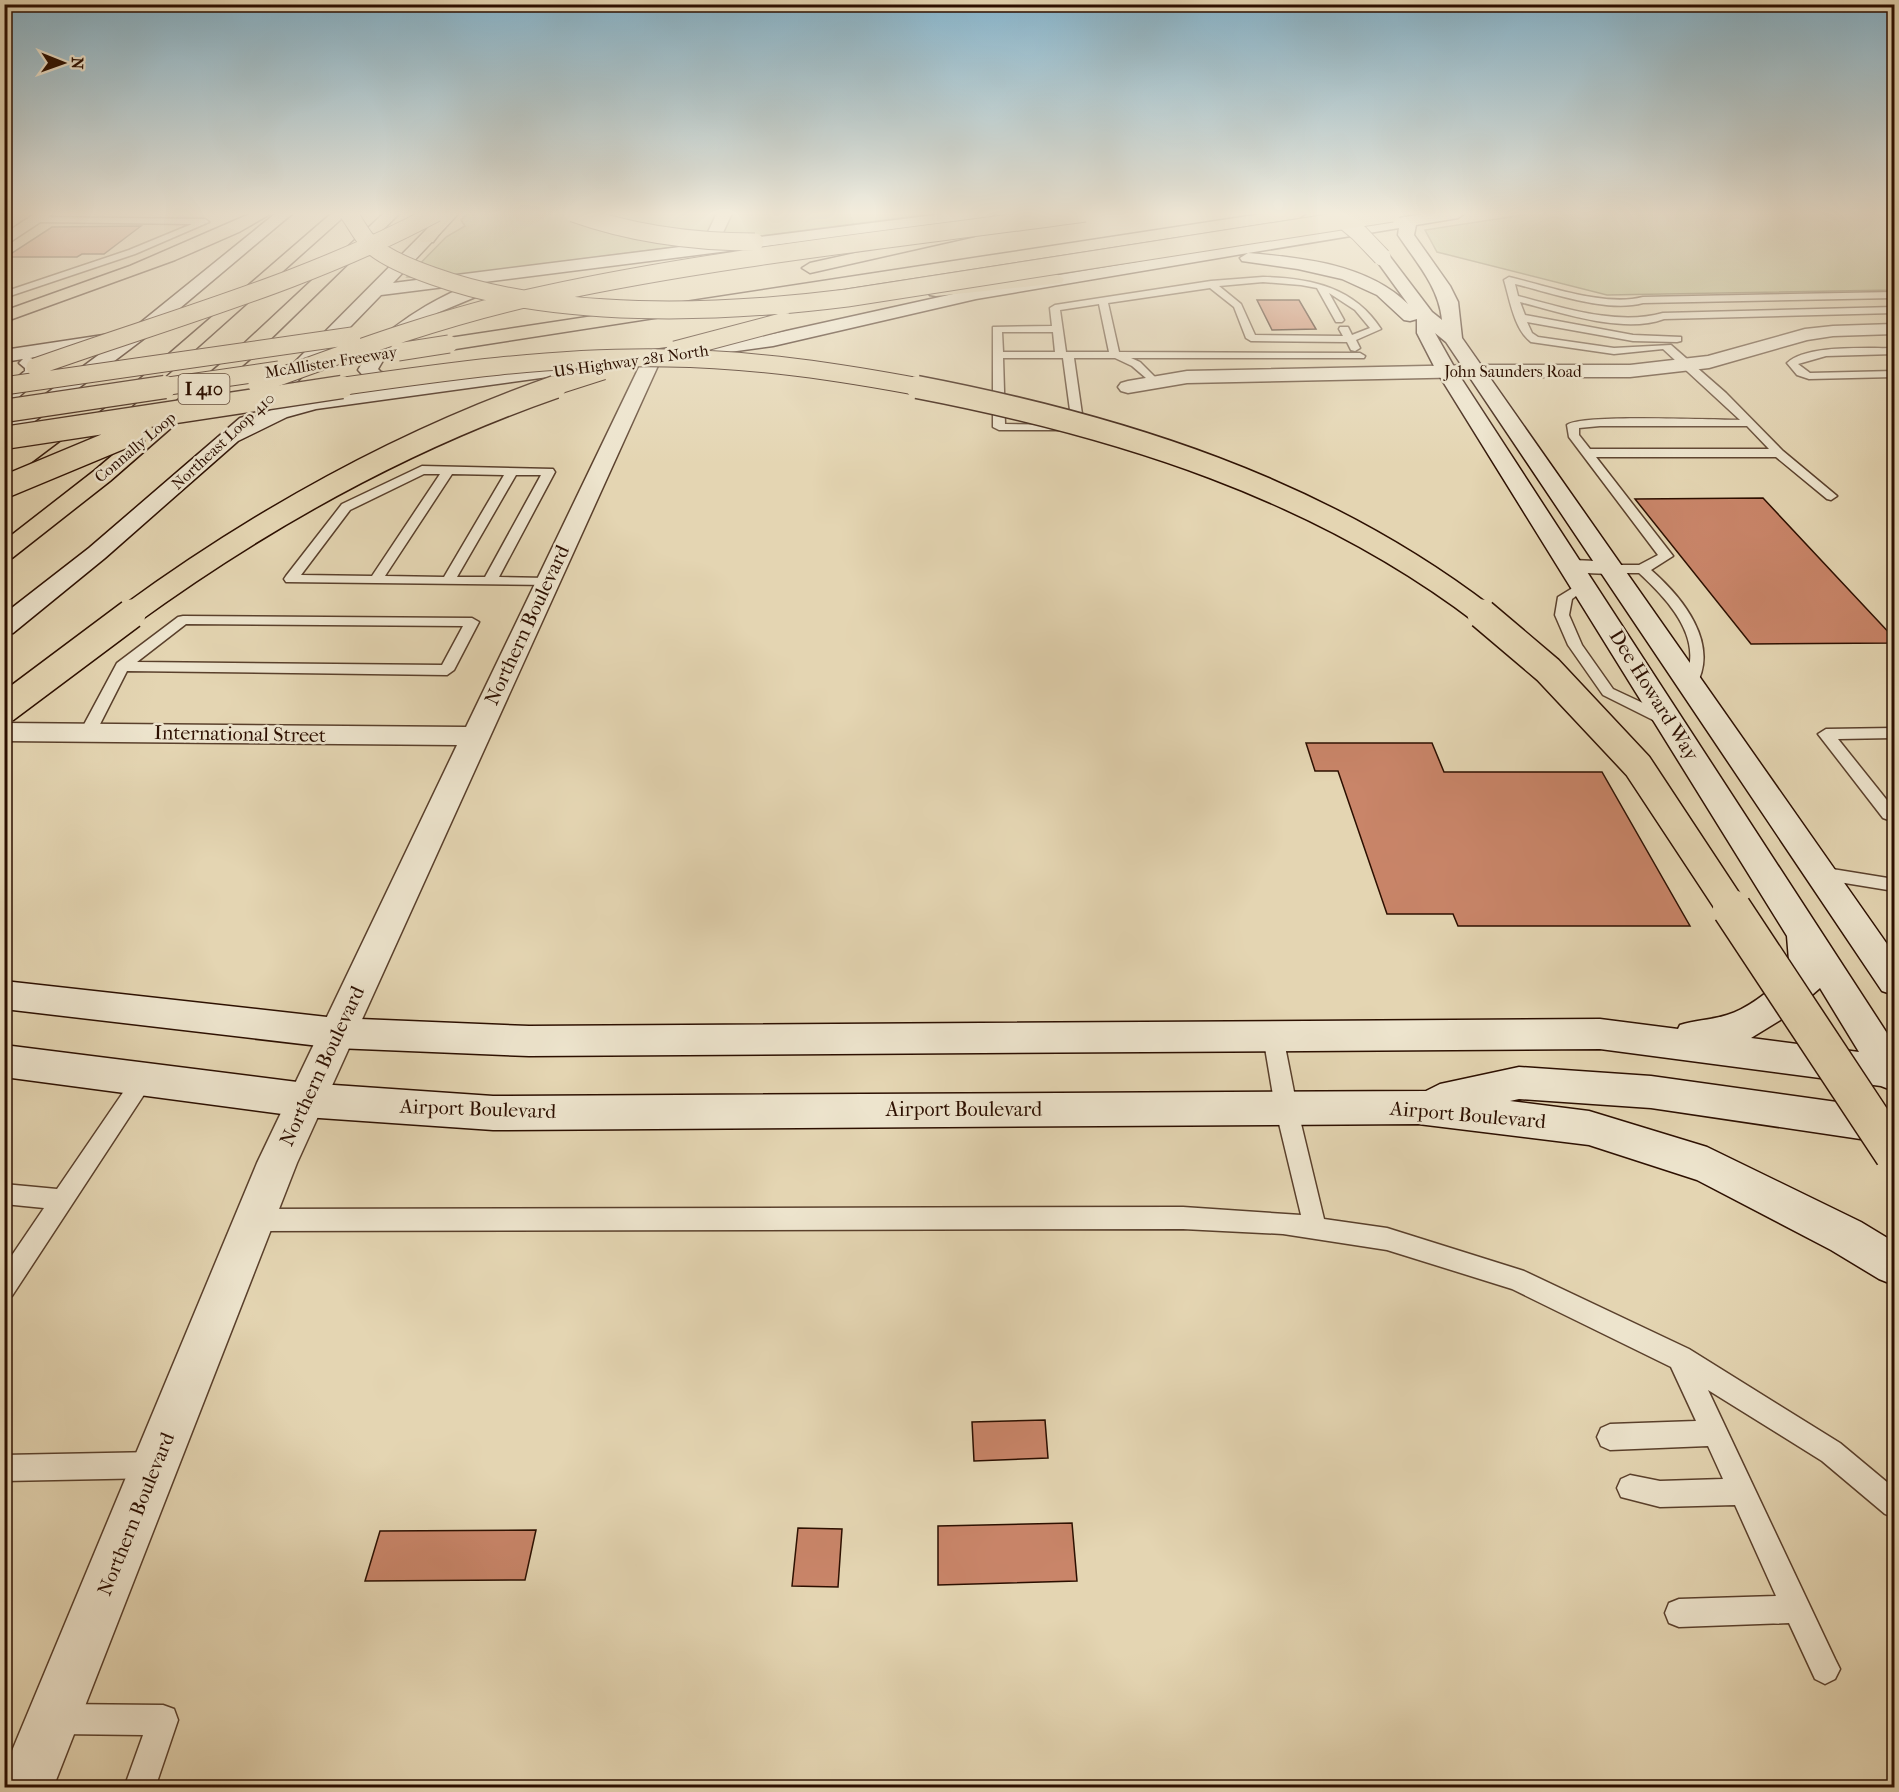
<svg xmlns="http://www.w3.org/2000/svg" width="1899" height="1792" font-family="'IM FELL French Canon',serif">
<style>
.green{fill:#babc88;stroke:#736644;stroke-width:1.5}
.building{fill:#c98569;stroke:#2c0f00;stroke-width:1.5}
.lines{fill:none;stroke-linecap:round;stroke-linejoin:round}
.lane-casing{stroke:#5a402c;stroke-width:3}
.street-casing{stroke:#5a402c;stroke-width:3}
.secondary-casing{stroke:#2c0f00;stroke-width:3}
.highway-casing{stroke:#2c0f00;stroke-width:3}
.lane{fill:#ede4cd;fill-rule:evenodd}
.street{fill:#ede4cd;fill-rule:evenodd}
.secondary{fill:#ede4cd;fill-rule:evenodd}
.highway{fill:#e4d5b2;fill-rule:evenodd}
.secondary-bridge-casing{stroke:#2c0f00;stroke-width:19;stroke-linecap:butt}
.highway-bridge-far3-casing{stroke:#2c0f00;stroke-width:19;stroke-linecap:butt}
.highway-bridge-far2-casing{stroke:#2c0f00;stroke-width:25;stroke-linecap:butt}
.highway-bridge-far1-casing{stroke:#2c0f00;stroke-width:32;stroke-linecap:butt}
.highway-bridge-casing{stroke:#2c0f00;stroke-width:41;stroke-linecap:butt}
.secondary-bridge{stroke:#ede4cd;stroke-width:17}
.highway-bridge-far3{stroke:#e4d5b2;stroke-width:17}
.highway-bridge-far2{stroke:#e4d5b2;stroke-width:22}
.highway-bridge-far1{stroke:#e4d5b2;stroke-width:29}
.highway-bridge{stroke:#e4d5b2;stroke-width:38}
.labels{text-anchor:middle;dominant-baseline:central;stroke-width:5;stroke-linejoin:round;paint-order:stroke}
.far-street-label{font-size:16px;fill:#2c0f00;stroke:#ede4cd}
.shield{fill:#ede4cd;stroke:#664f3e;stroke-width:1.5}
.shield-label{font-size:18px;font-weight:bold;fill:#2c0f00}
.street-label{font-size:20px;fill:#2c0f00;stroke:#ede4cd}
</style>
<rect width="100%" height="100%" fill="#e4d5b2"/>
<filter id="stains"><feTurbulence type="fractalNoise" baseFrequency=".00333" numOctaves="4"/><feColorMatrix values="0 0 0 0 .2 0 0 0 0 .09 0 0 0 0 .02 0 0 0 .5 -.17"/></filter>
<radialGradient id="worn" r=".72"><stop offset=".6" stop-color="#630" stop-opacity="0"/><stop offset="1" stop-color="#630" stop-opacity=".3"/></radialGradient>
<path class="green" d="M 468,213 L 939,213 L 427,279 L 407,277 L 446,237 L 465,226 L 461,220 Z
M 1535,213 L 1894,213 L 1894,290 L 1607,295 L 1437,252 L 1425,230 Z"/>
<path class="building" d="M 141,226 L 104,254 L 82,254 L 77,257 L 6,257 L 52,227 Z
M 1257,300 L 1299,300 L 1316,329 L 1272,330 Z
M 1763,498 L 1894,638 L 1894,643 L 1751,644 L 1635,499 Z
M 1306,743 L 1432,743 L 1444,772 L 1602,772 L 1690,926 L 1458,926 L 1453,914 L 1387,914 L 1338,771 L 1315,771 Z
M 1045,1420 L 1048,1458 L 974,1461 L 972,1422 Z
M 1072,1523 L 1077,1581 L 938,1585 L 938,1526 Z
M 798,1528 L 842,1529 L 838,1587 L 792,1586 Z
M 536,1530 L 525,1580 L 365,1581 L 380,1531 Z"/>
<g class="lines">
<g class="lane-casing">
<path id="lane" d="M 35,217 L 205,219 L 209,222 L 135,254 L 4,298 L 4,292 L 129,250 L 192,224 L 38,222 L 34,219 Z
M 1263,277 C 1310,278 1354,287 1381,329 L 1356,340 L 1360,348 L 1355,351 L 1351,350 L 1347,342 L 1251,341 L 1246,338 L 1234,307 L 1210,288 L 1108,303 L 1119,352 L 1360,353 L 1365,356 L 1364,358 L 1131,358 L 1140,362 L 1157,379 L 1157,383 L 1153,384 L 1132,366 L 1115,358 L 1074,358 L 1084,428 L 1082,430 L 999,430 L 993,427 L 993,327 L 1052,326 L 1050,308 L 1055,305 L 1211,281 ZM 1263,282 L 1301,285 L 1317,288 L 1336,322 L 1342,322 L 1344,320 L 1329,293 L 1355,310 L 1370,328 L 1352,335 L 1348,327 L 1340,327 L 1339,329 L 1343,336 L 1255,335 L 1241,304 L 1219,286 ZM 1099,304 L 1109,352 L 1066,352 L 1060,310 ZM 1002,332 L 1053,332 L 1055,352 L 1003,352 ZM 1003,358 L 1063,358 L 1072,425 L 1005,424 Z
M 1509,277 C 1548,286 1604,307 1643,297 L 1894,292 L 1894,298 L 1643,303 C 1607,313 1552,293 1515,284 L 1518,296 C 1564,308 1617,326 1663,313 L 1894,307 L 1894,313 L 1664,319 C 1624,334 1561,313 1520,302 L 1525,315 L 1633,335 L 1681,337 L 1681,341 L 1677,342 L 1633,341 L 1527,322 L 1532,333 L 1538,337 L 1614,348 L 1671,345 L 1726,393 L 1783,451 L 1837,496 L 1831,500 L 1827,499 L 1776,457 L 1596,457 L 1673,556 L 1651,570 C 1682,597 1721,644 1695,687 L 1685,687 L 1683,684 C 1685,676 1689,669 1690,661 C 1694,627 1662,594 1639,573 L 1610,573 L 1603,569 L 1610,565 L 1639,565 L 1658,555 L 1569,437 L 1567,425 C 1580,414 1714,420 1740,420 L 1663,349 L 1614,354 L 1531,342 C 1514,329 1510,300 1504,280 ZM 1600,426 L 1747,426 L 1769,449 L 1590,449 L 1579,435 L 1579,428 Z
M 1894,348 L 1894,354 L 1826,356 L 1798,364 L 1810,373 L 1894,371 L 1894,377 L 1809,379 L 1797,375 L 1787,363 C 1808,344 1866,349 1894,348 Z
M 422,466 L 553,469 L 555,472 L 499,577 L 547,578 L 552,579 L 554,582 L 552,585 L 286,582 L 284,579 L 286,576 L 342,504 ZM 424,474 L 440,474 L 372,576 L 301,575 L 350,510 ZM 452,474 L 504,475 L 444,577 L 385,576 ZM 516,475 L 541,475 L 485,577 L 457,577 Z
M 1584,581 L 1591,585 L 1572,599 L 1569,615 L 1582,645 L 1613,689 L 1675,718 L 1678,722 L 1675,726 L 1665,726 L 1603,695 L 1568,645 L 1555,615 L 1558,597 Z
M 183,616 L 472,618 L 479,622 L 454,670 L 447,675 L 127,671 L 94,736 L 82,736 L 80,732 L 117,663 L 178,617 ZM 186,624 L 463,626 L 442,665 L 137,662 Z
M 1894,728 L 1894,738 L 1838,739 L 1894,809 L 1894,822 L 1883,818 L 1818,734 L 1826,729 Z
M 1820,867 L 1894,879 L 1894,891 L 1814,878 L 1811,873 L 1814,868 Z
M 1273,1028 L 1280,1030 L 1283,1036 L 1297,1107 L 1324,1219 L 1387,1228 L 1524,1271 L 1689,1349 L 1840,1443 L 1894,1488 L 1894,1518 L 1885,1514 L 1822,1461 L 1708,1390 L 1835,1659 L 1840,1669 L 1835,1679 L 1825,1684 L 1815,1679 L 1789,1623 L 1679,1627 L 1669,1623 L 1665,1613 L 1669,1603 L 1679,1599 L 1776,1596 L 1735,1505 L 1660,1507 L 1621,1497 L 1617,1488 L 1621,1479 L 1630,1475 L 1660,1481 L 1723,1479 L 1708,1446 L 1610,1450 L 1601,1446 L 1597,1437 L 1601,1428 L 1610,1424 L 1696,1421 L 1671,1367 L 1512,1289 L 1387,1250 L 1283,1234 L 1183,1229 L 255,1231 L 247,1227 L 244,1220 L 247,1213 L 255,1209 L 1183,1207 L 1301,1215 L 1275,1107 L 1263,1036 L 1266,1030 Z
M 144,1069 L 151,1072 L 154,1078 L 151,1084 L 12,1296 L 4,1299 L 4,1267 L 44,1208 L 4,1204 L 4,1184 L 57,1189 L 137,1072 Z
M 156,1452 L 165,1456 L 169,1465 L 165,1474 L 156,1478 L 4,1481 L 4,1455 Z
M 57,1704 L 163,1705 L 174,1709 L 178,1720 L 155,1788 L 124,1788 L 143,1735 L 57,1734 L 46,1730 L 42,1719 L 46,1708 Z"/>
</g>
<g class="street-casing">
<path id="street" d="M 36,213 L 54,213 L 4,246 L 4,234 Z
M 717,213 L 732,213 L 714,252 L 702,252 L 700,249 Z
M 1894,324 L 1894,334 L 1833,336 L 1807,340 L 1709,368 L 1630,377 L 1475,377 L 1187,383 L 1128,393 L 1121,391 L 1118,387 L 1121,383 L 1128,381 L 1187,371 L 1475,365 L 1630,365 L 1708,356 L 1805,329 L 1833,326 Z
M 652,353 L 659,355 L 661,359 L 297,1163 L 53,1788 L 4,1788 L 4,1770 L 257,1163 L 457,745 L 4,741 L 4,723 L 466,727 L 643,359 L 645,355 Z
M 1573,560 L 1618,562 L 1621,567 L 1618,572 L 1609,574 L 1564,572 L 1561,567 L 1564,562 Z"/>
</g>
<g class="secondary-casing">
<path id="secondary" d="M 276,213 L 293,213 L 142,340 L 11,439 L 4,441 L 4,425 L 112,345 L 30,358 L 42,361 L 45,373 L 11,404 L 4,406 L 4,389 L 25,371 L 25,368 L 19,363 L 23,359 L 4,362 L 4,350 L 110,334 L 117,336 L 119,340 Z
M 443,213 L 459,213 L 393,283 L 951,213 L 996,213 L 989,218 L 381,295 L 288,391 L 274,391 L 271,387 L 274,383 Z
M 1429,213 L 1465,213 L 1458,218 L 1416,225 L 1414,235 L 1450,286 L 1458,302 L 1462,338 L 1894,954 L 1894,995 L 1882,991 L 1446,342 L 1435,333 L 1457,372 L 1894,1044 L 1894,1091 L 1881,1086 L 1600,1049 L 529,1056 L 336,1048 L 4,1009 L 4,981 L 336,1018 L 529,1026 L 1600,1019 L 1678,1029 L 1680,1025 C 1695,1020 1712,1020 1727,1015 C 1750,1008 1772,988 1790,973 L 1787,936 L 1437,372 L 1417,333 L 1417,319 L 1410,321 L 1404,320 L 1377,295 L 1342,279 L 1298,269 L 1242,261 L 1240,258 L 1248,253 L 976,299 L 773,346 L 316,409 L 287,417 L 238,441 L 105,558 L 13,633 L 4,635 L 4,614 L 89,548 L 240,418 L 247,416 L 254,418 L 273,409 L 314,397 L 393,386 L 368,381 L 358,370 C 363,362 368,353 373,346 C 389,327 461,279 485,285 L 488,289 L 485,293 L 437,313 L 388,352 L 378,369 L 381,372 L 419,380 L 421,382 L 773,334 L 976,289 ZM 1399,228 L 1398,235 C 1416,262 1439,287 1442,320 L 1432,312 L 1388,254 L 1376,254 L 1374,257 L 1408,304 C 1367,264 1303,258 1248,253 ZM 1820,988 L 1859,1052 L 1751,1038 L 1790,1014 Z
M 4,1045 L 305,1083 L 493,1096 L 1426,1091 L 1440,1084 L 1519,1067 L 1651,1076 L 1894,1110 L 1894,1144 L 1651,1108 L 1519,1099 L 1510,1101 L 1589,1111 L 1707,1147 L 1861,1222 L 1894,1242 L 1894,1285 L 1879,1279 L 1831,1250 L 1697,1180 L 1589,1145 L 1418,1124 L 493,1130 L 305,1117 L 4,1077 Z"/>
</g>
<g class="highway-casing">
<path id="highway" d="M 252,213 L 272,213 L 239,232 L 175,260 L 4,322 L 4,311 L 130,266 Z
M 332,213 L 348,213 L 125,412 L 37,482 L 29,484 L 21,482 L 18,477 L 21,472 L 111,404 Z
M 384,213 L 400,213 L 250,359 L 110,481 L 12,558 L 4,560 L 4,541 L 94,471 L 236,351 Z
M 440,213 L 455,213 L 433,242 L 421,242 L 419,239 Z
M 1268,213 L 1306,213 L 1299,218 L 449,350 L 442,348 L 440,344 L 442,340 L 449,338 Z
M 968,228 L 976,233 L 974,236 L 810,273 L 802,268 L 810,263 Z
M 1056,274 L 1064,279 L 1062,283 L 936,296 L 930,295 L 927,291 L 930,287 L 936,286 Z"/>
</g>
<use href="#lane" class="lane"/>
<use href="#street" class="street"/>
<use href="#secondary" class="secondary"/>
<use href="#highway" class="highway"/>
<g class="secondary-bridge-casing">
<path id="secondary-bridge" d="M 1335,213 L 1359,233 L 1382,257"/>
</g>
<g class="highway-bridge-far3-casing">
<path id="highway-bridge-far3" d="M 348,213 C 355,222 361,235 369,243 C 384,258 413,269 433,276 C 555,320 720,314 847,298 L 1392,213
M 573,213 C 632,234 692,242 755,242
M 675,350 L 785,321
M 398,352 L 449,344
M 35,367 C 170,319 310,281 436,213
M 257,385 C 352,350 447,315 547,294 C 724,256 906,238 1085,213
M 4,386 L 352,336
M 155,388 L 279,370
M 331,388 C 442,372 554,356 667,358 C 754,359 840,372 925,388
M 550,388 L 603,371"/>
</g>
<g class="highway-bridge-far2-casing">
<path id="highway-bridge-far2" d="M 917,387 C 1120,426 1318,488 1484,615
M 4,411 L 165,387
M 4,438 L 342,387
M 4,487 L 141,430
M 129,615 C 258,521 403,440 555,387"/>
</g>
<g class="highway-bridge-far1-casing">
<path id="highway-bridge-far1" d="M 1482,614 L 1548,670 L 1638,766 L 1733,910
M 4,709 L 131,614"/>
</g>
<g class="highway-bridge-casing">
<path id="highway-bridge" d="M 1732,909 L 1894,1154"/>
</g>
<use href="#secondary-bridge" class="secondary-bridge"/>
<use href="#highway-bridge-far3" class="highway-bridge-far3"/>
<use href="#highway-bridge-far2" class="highway-bridge-far2"/>
<use href="#highway-bridge-far1" class="highway-bridge-far1"/>
<use href="#highway-bridge" class="highway-bridge"/>
</g>
<linearGradient id="sky" x2="0" y2="1"><stop stop-color="#87b6ce"/><stop offset="0.46" stop-color="#f3ecdc"/><stop offset="1" stop-color="#f3ecdc" stop-opacity="0"/></linearGradient>
<rect width="1899" height="464" fill="url(#sky)"/>
<g class="labels">
<g class="far-street-label">
<text transform="translate(631 361) rotate(-8)">US Highway 281 North</text>
<text transform="translate(331 362) rotate(-9)">McAllister Freeway</text>
<text x="1513" y="371">John Saunders Road</text>
<text transform="translate(223 441) rotate(-43)">Northeast Loop 410</text>
<text transform="translate(135 447) rotate(-40)">Connally Loop</text>
</g>
<rect class="shield" x="178.5" y="374" width="51" height="30" rx="4.5"/>
<g class="shield-label">
<text x="204" y="389">I 410</text>
</g>
<g class="street-label">
<text transform="translate(527 625) rotate(-65)">Northern Boulevard</text>
<text transform="translate(1654 695) rotate(58)">Dee Howard Way</text>
<text transform="translate(240 734) rotate(1)">International Street</text>
<text transform="translate(322 1066) rotate(-65)">Northern Boulevard</text>
<text transform="translate(478 1109) rotate(2)">Airport Boulevard</text>
<text x="964" y="1109">Airport Boulevard</text>
<text transform="translate(1468 1115) rotate(5)">Airport Boulevard</text>
<text transform="translate(136 1514) rotate(-68)">Northern Boulevard</text>
</g>
</g>
<rect width="1899" height="1792" fill="none" stroke="#e4d5b2" stroke-width="24"/>
<rect x="6" y="6" width="1887" height="1780" fill="none" stroke="#2c0f00" stroke-width="3"/>
<rect x="12" y="12" width="1875" height="1768" fill="none" stroke="#2c0f00" stroke-width="1.5"/>
<g transform="translate(63 63) rotate(91)" stroke="#ede4cd" stroke-width="4.5" paint-order="stroke">
<path d="M0-4.5L10 22L0 15L-10 22Z" fill="#2c0f00"/>
<text y="-9" font-size="16" font-weight="bold" text-anchor="middle" fill="#2c0f00">N</text>
</g>
<rect width="100%" height="100%" filter="url(#stains)"/>
<rect width="100%" height="100%" fill="url(#worn)"/>
</svg>
